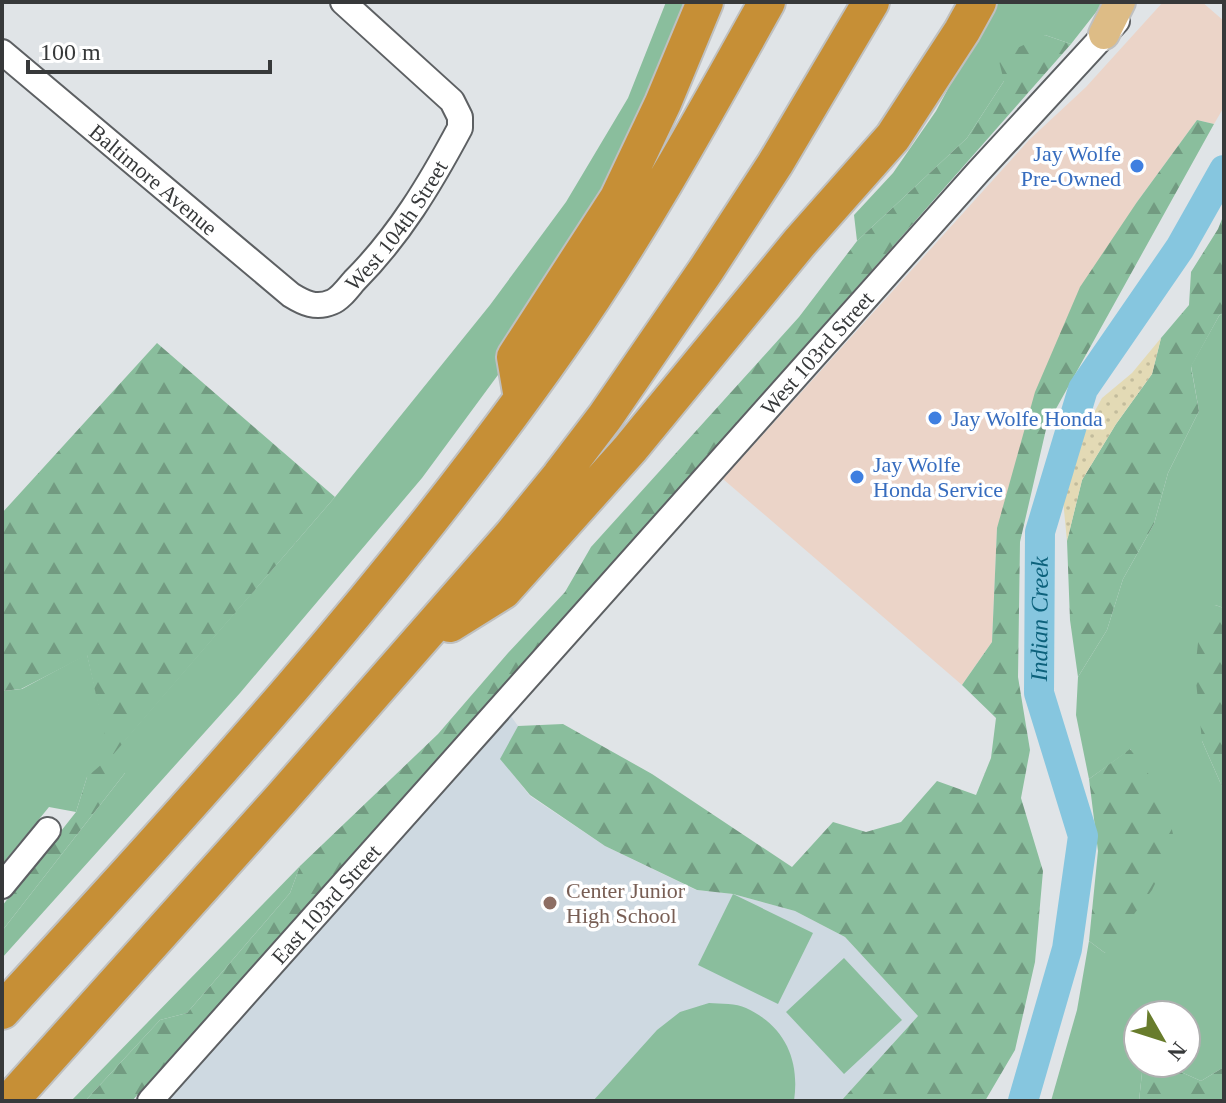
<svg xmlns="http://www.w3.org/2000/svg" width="1226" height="1103" font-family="'Times New Roman',serif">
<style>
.commercial{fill:#ebd4c8}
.built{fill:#ced9e1}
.green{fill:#8abe9d}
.forest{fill:url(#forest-firs)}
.sand{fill:url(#sand-dots)}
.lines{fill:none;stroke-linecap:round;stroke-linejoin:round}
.river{stroke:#86c6df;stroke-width:30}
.minor-casing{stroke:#5d6063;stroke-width:28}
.major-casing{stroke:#bfc0c0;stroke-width:34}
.highway-casing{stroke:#bfc0c0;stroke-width:40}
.minor{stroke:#fff;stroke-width:24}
.major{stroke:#ddbc86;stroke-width:30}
.highway{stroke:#c68f36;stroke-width:36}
.shop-dot{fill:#3f7fe0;stroke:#fff;stroke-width:3}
.education-dot{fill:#8d6e63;stroke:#fff;stroke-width:3}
.labels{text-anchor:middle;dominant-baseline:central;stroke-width:7;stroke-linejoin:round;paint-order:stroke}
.shop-label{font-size:22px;fill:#366cbe;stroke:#fff;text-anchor:start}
.street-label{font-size:22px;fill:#37393a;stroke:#fff}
.education-label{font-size:22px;fill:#785e54;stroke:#fff;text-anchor:start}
.water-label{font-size:24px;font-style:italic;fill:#0c617b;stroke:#fff}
</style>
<defs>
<pattern id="forest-firs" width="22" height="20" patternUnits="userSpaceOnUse" patternTransform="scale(2)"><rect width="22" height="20" fill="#8abe9d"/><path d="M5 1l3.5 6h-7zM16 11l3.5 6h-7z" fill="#729b81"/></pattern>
<pattern id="sand-dots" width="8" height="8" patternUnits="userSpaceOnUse" patternTransform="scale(2)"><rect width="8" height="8" fill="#e3dab5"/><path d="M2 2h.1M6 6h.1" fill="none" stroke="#c3bc9c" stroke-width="1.8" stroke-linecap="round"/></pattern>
</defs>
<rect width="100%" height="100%" fill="#e0e4e7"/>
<path class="commercial" d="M 1163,2 L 1202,2 L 1224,21 L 1224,107 L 1214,124 L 1197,120 L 1137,202 L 997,528 L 992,642 L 962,685 L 723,479 L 1029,140 L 1086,87 Z"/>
<path class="built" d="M 508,712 L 518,726 L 501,759 L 530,796 L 605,846 L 696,890 L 733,894 L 795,911 L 845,937 L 918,1016 L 841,1101 L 159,1101 Z"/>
<path class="green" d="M 666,2 L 692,2 L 656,93 L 509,360 L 422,478 L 240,693 L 2,958 L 2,931 L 125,773 L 87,777 L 76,812 L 49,807 L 4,862 L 2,860 L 2,691 L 22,689 L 87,654 L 111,756 L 335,497 L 490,305 L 566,202 L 628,98 Z
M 995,2 L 1104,2 L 1071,44 L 1045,35 L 1004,81 L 967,138 L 857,241 L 854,215 L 893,173 L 936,111 Z
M 1224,312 L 1224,608 L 1215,605 L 1202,741 L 1224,791 L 1224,1067 L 1201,1081 L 1161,1063 L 1186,1063 L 1186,1015 L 1138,1015 L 1138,1063 L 1143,1063 L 1139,1101 L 1051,1101 L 1077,1010 L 1089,941 L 1105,953 L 1131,749 L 1089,779 L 1076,715 L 1078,677 L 1107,630 L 1123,579 L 1154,524 L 1168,473 L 1199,411 L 1191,366 L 1219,316 Z
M 300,866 L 290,893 L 187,1013 L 160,1020 L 85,1101 L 71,1101 Z
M 733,894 L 813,933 L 778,1004 L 698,965 Z
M 844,958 L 902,1020 L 844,1074 L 786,1012 Z
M 709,1003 C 721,1004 736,1003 746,1008 C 785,1026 800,1060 794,1101 L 593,1101 L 657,1030 L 680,1012 Z"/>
<path class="forest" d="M 1045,35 L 1071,44 L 639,535 L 132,1101 L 85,1101 L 160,1020 L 187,1013 L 290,893 L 300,866 L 438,734 L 508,653 L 565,592 L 591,547 L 799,317 L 857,241 L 967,138 L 1004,81 L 998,57 Z
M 1197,120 L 1214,124 L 1047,425 L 1020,542 L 1018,677 L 1030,750 L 1021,798 L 1043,871 L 1035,962 L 1015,1050 L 985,1101 L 841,1101 L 918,1016 L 845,937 L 795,911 L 733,894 L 697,890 L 605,846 L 530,795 L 500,759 L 518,726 L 563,724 L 652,774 L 792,867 L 833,822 L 866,832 L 901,822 L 937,781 L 976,795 L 991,758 L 996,718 L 962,685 L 992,642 L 997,528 L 1035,392 L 1080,287 L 1137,202 Z
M 1224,214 L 1224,312 L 1219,316 L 1191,367 L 1199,411 L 1168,473 L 1154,524 L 1123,579 L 1107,630 L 1078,677 L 1070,620 L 1067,541 L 1082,480 L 1116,424 L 1152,374 L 1161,338 L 1189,305 L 1191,272 L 1218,229 Z
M 157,343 L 335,497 L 111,757 L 125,773 L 2,931 L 2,906 L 76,812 L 87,777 L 110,757 L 87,655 L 21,689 L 2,691 L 2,513 Z
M 1215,605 L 1224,608 L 1224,791 L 1202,741 L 1195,671 L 1200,624 Z
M 1130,749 L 1164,795 L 1175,843 L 1152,890 L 1105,953 L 1089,941 L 1098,851 L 1089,779 Z
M 1143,1063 L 1161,1063 L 1201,1081 L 1224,1067 L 1224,1101 L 1139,1101 Z"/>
<path class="sand" d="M 1161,338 L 1152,374 L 1116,424 L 1082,480 L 1067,541 L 1063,500 L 1085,429 L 1102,398 L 1132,373 Z"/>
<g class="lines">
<path class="river" id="s1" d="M 1023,1101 L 1067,949 L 1083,836 L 1039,693 L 1040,532 L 1083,389 L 1180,248 L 1224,170"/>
<g class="minor-casing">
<g id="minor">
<path id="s2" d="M 2,52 L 291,295 C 304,303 316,309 332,302 C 340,299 348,288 354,281 C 399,236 430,184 460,128 L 460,117 L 452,101 L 343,2"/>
<path d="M 2,886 L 48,830"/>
<path id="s3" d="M 150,1101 L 978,172 L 1117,21"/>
</g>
</g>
<g class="major-casing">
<path id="major" d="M 1104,34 L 1120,2"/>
</g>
<g class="highway-casing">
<path id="highway" d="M 522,398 L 515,357 L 618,198 L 663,103 L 705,2
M 450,624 L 503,591 L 630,449 L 800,242 L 893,137 L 962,31 L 978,2
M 2,1011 C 197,798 394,583 560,346 C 637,237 702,119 767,2
M 10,1101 L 280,800 L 512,535 L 560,476 L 605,417 L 706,270 L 775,164 L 871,2"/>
</g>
<use href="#minor" class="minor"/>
<use href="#major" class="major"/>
<use href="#highway" class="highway"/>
</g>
<g class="shop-dot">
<circle cx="1137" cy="166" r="8"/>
<circle cx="935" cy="418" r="8"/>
<circle cx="857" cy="477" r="8"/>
</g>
<circle class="education-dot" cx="550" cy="903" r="8"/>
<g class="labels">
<g class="shop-label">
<text x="1121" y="153" text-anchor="end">Jay Wolfe<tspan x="1121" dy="25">Pre-Owned</tspan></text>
<text x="951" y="418">Jay Wolfe Honda</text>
<text x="873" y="464">Jay Wolfe<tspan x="873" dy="25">Honda Service</tspan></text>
</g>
<g class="street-label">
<text stroke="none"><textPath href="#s2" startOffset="198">Baltimore Avenue</textPath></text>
<text stroke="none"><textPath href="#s2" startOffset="522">West 104th Street</textPath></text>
<text stroke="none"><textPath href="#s3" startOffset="1002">West 103rd Street</textPath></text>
<text stroke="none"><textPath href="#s3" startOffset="264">East 103rd Street</textPath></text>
</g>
<g class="education-label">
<text x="566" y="890">Center Junior<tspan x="566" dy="25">High School</tspan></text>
</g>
<g class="water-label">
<text stroke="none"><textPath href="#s1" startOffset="496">Indian Creek</textPath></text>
</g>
</g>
<rect width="1226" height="1103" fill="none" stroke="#37393a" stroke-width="8"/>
<g transform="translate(1162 1039) rotate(129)"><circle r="38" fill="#ffffff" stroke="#afb0b0" stroke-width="2"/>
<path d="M0-6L14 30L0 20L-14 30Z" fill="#687c2c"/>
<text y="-12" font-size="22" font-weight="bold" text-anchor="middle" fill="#37393a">N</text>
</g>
<path d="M28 60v12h242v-12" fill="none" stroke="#37393a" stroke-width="4"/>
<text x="40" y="60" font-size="24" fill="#37393a" stroke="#ffffff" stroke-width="6" paint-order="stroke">100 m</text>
</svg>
